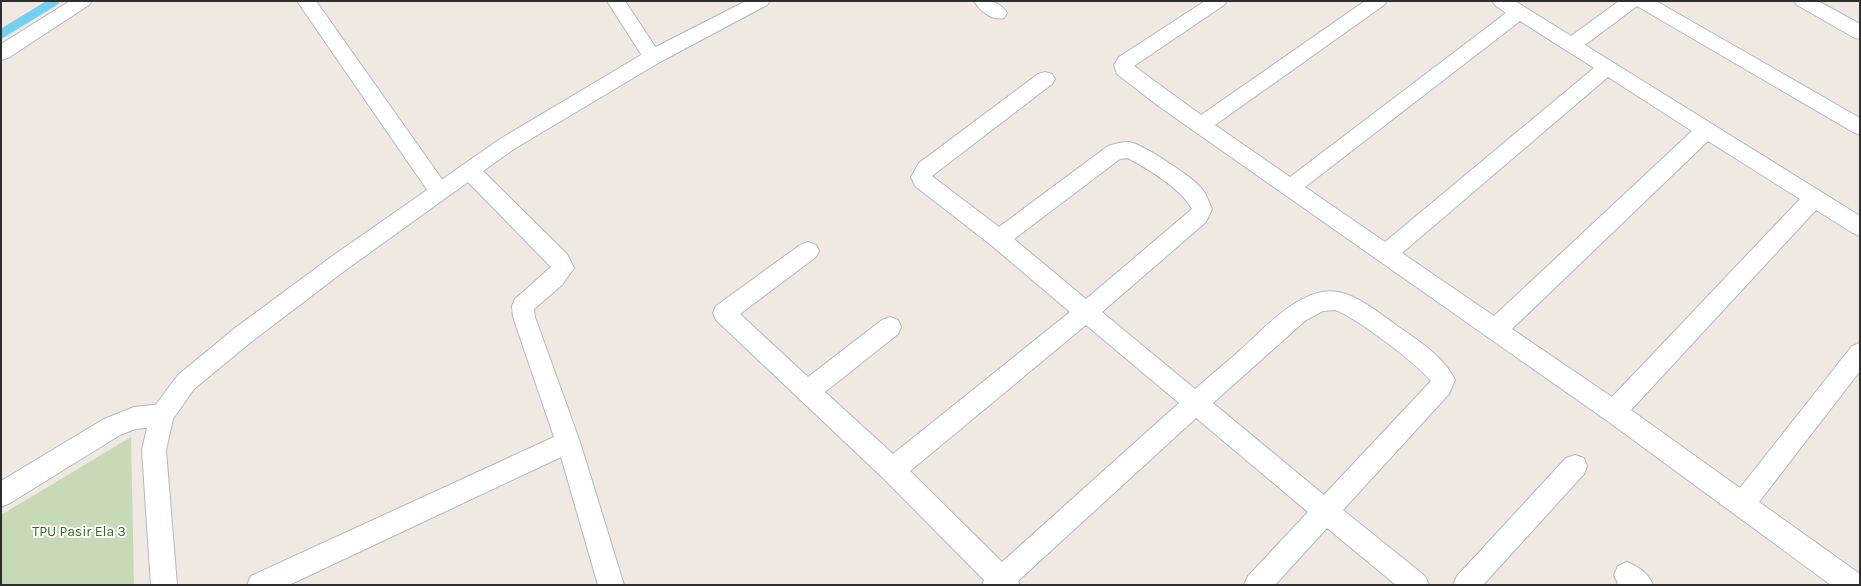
<svg xmlns="http://www.w3.org/2000/svg" width="1861" height="586" font-family="Karla,sans-serif">
<style>
.cemetery{fill:#c8d9b8}
.lines{fill:none;stroke-linecap:round;stroke-linejoin:round}
.stream{stroke:#75cff0;stroke-width:9}
.street-casing{stroke:#b4b7c1;stroke-width:2}
.secondary-casing{stroke:#b4b7c1;stroke-width:2}
.street{fill:#fff;fill-rule:evenodd}
.secondary{fill:#fff;fill-rule:evenodd}
.labels{text-anchor:middle;dominant-baseline:central;stroke-width:4;stroke-linejoin:round;paint-order:stroke}
.park-label{font-size:14px;fill:#2c6e1b;stroke:#fff}
</style>
<rect width="100%" height="100%" fill="#efe9e1"/>
<path class="cemetery" d="M 131,437 L 134,585 L 1,585 L 1,515 Z"/>
<g class="lines">
<path class="stream" d="M 1,34 L 55,1"/>
<g class="street-casing">
<path id="street" d="M 70,1 L 92,1 L 89,5 L 8,58 L 1,60 L 1,44 Z
M 297,1 L 316,1 L 446,185 L 449,191 L 446,197 L 439,199 L 432,197 Z
M 607,1 L 625,1 L 662,57 L 660,62 L 653,64 L 646,62 Z
M 974,1 C 989,1 999,0 1007,13 L 1004,18 C 992,21 980,11 974,1 Z
M 1205,1 L 1227,1 L 1224,5 L 1134,66 L 1201,115 L 1365,1 L 1387,1 L 1384,5 L 1215,125 L 1290,177 L 1506,13 L 1495,5 L 1492,1 L 1515,1 L 1571,36 L 1619,1 L 1656,1 L 1860,118 L 1860,135 L 1853,132 L 1637,6 L 1585,45 L 1860,216 L 1860,236 L 1853,233 L 1816,210 L 1631,410 L 1740,488 L 1852,346 L 1860,343 L 1860,371 L 1759,502 L 1860,574 L 1860,585 L 1831,585 L 1606,420 L 1157,105 L 1117,74 L 1114,65 L 1119,57 ZM 1520,21 L 1594,68 L 1385,242 L 1305,187 ZM 1608,77 L 1692,131 L 1494,316 L 1402,253 ZM 1708,141 L 1800,199 L 1612,397 L 1512,329 Z
M 1794,1 L 1818,1 L 1860,24 L 1860,39 L 1853,37 L 1797,5 Z
M 1045,72 L 1052,74 L 1055,79 L 1052,84 L 932,176 L 999,227 L 1108,146 C 1114,144 1123,142 1129,142 C 1143,144 1194,178 1202,189 C 1207,195 1209,203 1212,209 L 1206,222 L 1102,312 L 1195,389 C 1209,377 1223,365 1237,353 C 1262,331 1301,285 1338,292 C 1359,296 1379,313 1396,325 C 1417,340 1443,355 1455,380 L 1449,394 L 1343,510 L 1425,576 L 1429,585 L 1396,585 L 1327,528 L 1275,585 L 1244,585 L 1248,576 L 1308,512 L 1196,418 L 1018,581 L 1020,585 L 982,585 L 984,580 L 883,478 L 716,320 L 713,313 L 716,306 L 800,245 L 808,242 L 816,245 L 819,251 L 816,257 L 740,314 L 808,377 L 882,320 L 890,317 L 898,320 L 901,327 L 898,334 L 825,392 L 893,454 L 1070,312 L 991,245 L 915,186 L 911,177 L 919,163 L 1038,74 ZM 1128,158 C 1148,169 1182,189 1192,209 L 1086,299 L 1014,239 L 1120,159 ZM 1335,310 C 1356,317 1417,364 1431,381 L 1324,495 L 1213,403 L 1306,320 L 1323,311 ZM 1086,325 L 1179,403 L 1002,562 L 910,471 Z
M 470,163 L 477,165 L 567,254 L 574,268 L 562,285 L 534,309 L 535,317 L 580,442 L 624,585 L 598,585 L 561,457 L 289,585 L 247,585 L 251,576 L 554,437 L 513,317 L 512,306 L 515,299 L 551,267 L 463,177 L 460,171 L 463,165 Z
M 162,404 L 170,407 L 174,415 L 170,423 L 162,426 L 135,429 L 120,435 L 10,503 L 1,507 L 1,481 L 104,419 L 134,407 Z
M 1575,455 L 1584,458 L 1587,466 L 1584,474 L 1483,585 L 1453,585 L 1457,576 L 1566,458 Z
M 1627,562 C 1639,567 1648,573 1653,585 L 1618,584 L 1614,575 L 1618,566 Z"/>
</g>
<g class="secondary-casing">
<path id="secondary" d="M 746,1 L 770,1 L 767,5 L 660,62 L 514,149 L 347,269 L 251,342 L 194,389 L 173,419 L 166,450 L 177,585 L 151,585 L 142,450 L 150,415 L 154,407 L 178,375 L 235,328 L 331,257 L 500,139 L 646,52 Z"/>
</g>
<use href="#street" class="street"/>
<use href="#secondary" class="secondary"/>
</g>
<g class="labels">
<g class="park-label">
<text x="79" y="531">TPU Pasir Ela 3</text>
</g>
</g>
<rect width="1861" height="586" fill="none" stroke="#2e2e2e" stroke-width="4"/>
</svg>
